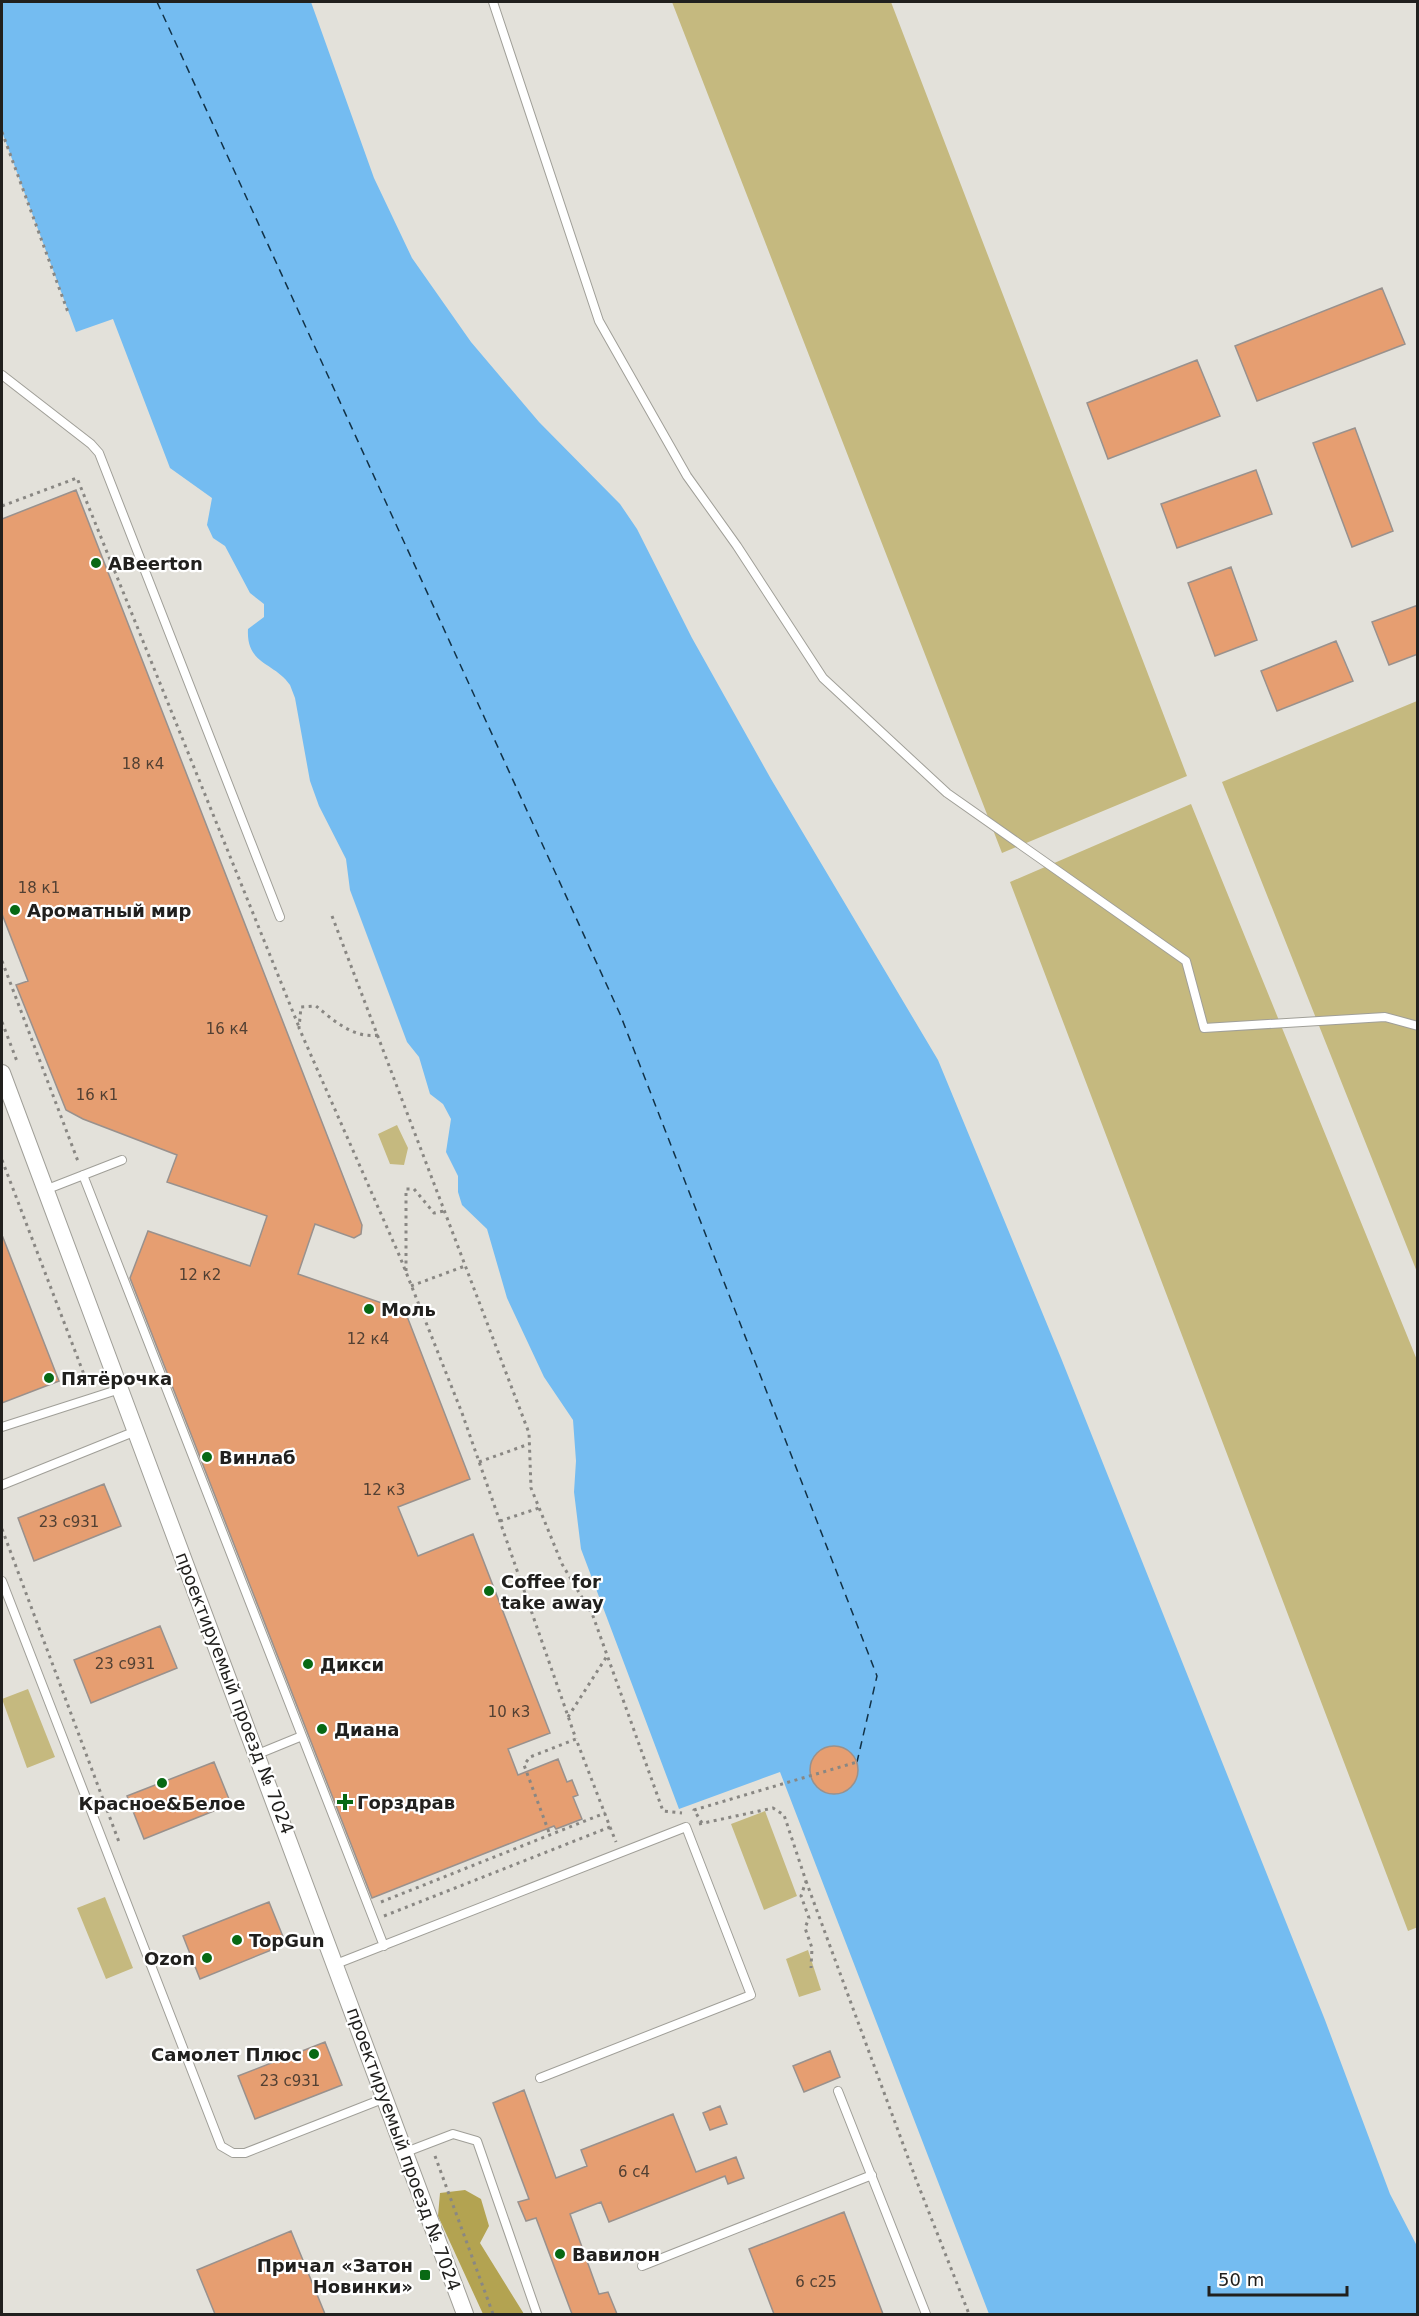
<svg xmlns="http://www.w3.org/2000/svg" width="1419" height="2316" font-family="'DejaVu Sans',sans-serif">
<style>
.green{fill:#c5b97f}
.forest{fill:#b3a351}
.water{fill:#74bcf1}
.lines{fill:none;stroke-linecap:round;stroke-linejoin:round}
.ferry{stroke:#123247;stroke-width:1.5;stroke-dasharray:8 6;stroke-linecap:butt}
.building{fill:#e69e71;stroke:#99918d;stroke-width:1.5}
.service-casing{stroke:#a09f98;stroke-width:10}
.minor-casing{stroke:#a09f98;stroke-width:18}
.path{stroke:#898783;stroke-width:3;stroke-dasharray:3 4.5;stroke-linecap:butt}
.service{stroke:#fff;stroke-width:8}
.minor{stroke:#fff;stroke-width:16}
.poi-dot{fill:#086914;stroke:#fff;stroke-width:2}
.labels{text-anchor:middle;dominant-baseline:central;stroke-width:4.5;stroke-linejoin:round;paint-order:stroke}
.number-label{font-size:15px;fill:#524033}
.poi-label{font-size:18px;font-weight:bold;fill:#21201e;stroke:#fff;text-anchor:start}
.street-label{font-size:18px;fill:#21201e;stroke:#fff}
</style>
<rect width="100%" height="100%" fill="#e3e1da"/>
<path class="green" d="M 672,2 L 891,2 L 1187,776 L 1002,853 Z
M 1417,701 L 1417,1272 L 1222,782 Z
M 1191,804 L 1417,1360 L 1418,1927 L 1408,1931 L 1010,882 Z
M 397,1125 L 408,1148 L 404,1165 L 390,1164 L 378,1134 Z
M 28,1689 L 55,1757 L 27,1768 L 2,1699 Z
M 765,1811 L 797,1896 L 764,1910 L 731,1824 Z
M 105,1897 L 133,1968 L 106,1979 L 77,1908 Z
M 808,1950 L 821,1990 L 799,1997 L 786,1959 Z"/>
<path class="forest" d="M 465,2190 L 481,2199 L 489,2226 L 480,2243 L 524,2314 L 483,2314 L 438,2216 L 440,2193 Z"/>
<path class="water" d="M 2,2 L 311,2 L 374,178 L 412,258 L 471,342 L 539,422 L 620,504 L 637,529 L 692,638 L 771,779 L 938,1060 L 1061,1358 L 1325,2020 L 1390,2194 L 1417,2246 L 1417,2314 L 989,2314 L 780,1772 L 679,1809 L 581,1549 L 574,1492 L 576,1461 L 573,1420 L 544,1377 L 507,1298 L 487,1229 L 462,1205 L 458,1192 L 458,1176 L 446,1152 L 451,1119 L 443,1104 L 430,1094 L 419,1057 L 407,1042 L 350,890 L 346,859 L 319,806 L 310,781 L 295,698 L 290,685 C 274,662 246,665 248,629 L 264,617 L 264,604 L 250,593 L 225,546 L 213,538 L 207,525 L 212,498 L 170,468 L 113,319 L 76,332 L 2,132 Z"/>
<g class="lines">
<path class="ferry" d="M 157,2 L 620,1014 L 877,1676 L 857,1762"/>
</g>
<path class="building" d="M 1382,288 L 1405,344 L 1257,401 L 1235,346 Z
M 1197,360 L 1220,416 L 1108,459 L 1087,403 Z
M 1355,428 L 1393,531 L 1352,547 L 1313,443 Z
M 1256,470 L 1272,514 L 1177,548 L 1161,504 Z
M 76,490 L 362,1225 L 361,1234 L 354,1238 L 315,1224 L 298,1274 L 405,1311 L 470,1479 L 398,1507 L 418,1556 L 473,1534 L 550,1733 L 508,1749 L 518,1775 L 558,1759 L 567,1782 L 572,1780 L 578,1795 L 573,1797 L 582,1819 L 556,1829 L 554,1826 L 372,1898 L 130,1278 L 148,1231 L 250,1266 L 267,1216 L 167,1182 L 177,1155 L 83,1119 L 66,1110 L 16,985 L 28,981 L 2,914 L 2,519 Z
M 1231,567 L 1257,640 L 1215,656 L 1188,583 Z
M 1418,605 L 1418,654 L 1389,665 L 1372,622 Z
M 1336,641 L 1353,681 L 1277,711 L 1261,671 Z
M 2,1235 L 59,1381 L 2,1403 Z
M 104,1484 L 121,1526 L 34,1561 L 18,1518 Z
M 160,1626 L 177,1668 L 91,1703 L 74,1660 Z
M810 1770a24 24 0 1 1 48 0a24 24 0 1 1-48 0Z
M 214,1762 L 231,1804 L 144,1839 L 127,1796 Z
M 269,1902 L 286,1944 L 200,1979 L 183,1936 Z
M 325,2042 L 342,2085 L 255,2119 L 238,2076 Z
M 830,2051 L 840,2077 L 804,2092 L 793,2066 Z
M 524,2090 L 556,2178 L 587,2166 L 581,2150 L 673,2114 L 696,2172 L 736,2157 L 744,2178 L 728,2184 L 725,2176 L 609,2222 L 601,2202 L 570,2214 L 599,2294 L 608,2292 L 617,2314 L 572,2314 L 536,2218 L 526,2221 L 518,2202 L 529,2199 L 493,2103 Z
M 720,2106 L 727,2124 L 710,2130 L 703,2113 Z
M 844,2212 L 883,2314 L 774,2314 L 749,2249 Z
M 291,2231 L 325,2314 L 215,2314 L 197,2270 Z"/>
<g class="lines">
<g class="service-casing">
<path id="service" d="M 493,2 L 599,321 L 687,476 L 737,546 L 823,678 L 947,793 L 1186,961 L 1204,1028 L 1385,1017 L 1418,1026
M 2,375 L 91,444 L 99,453 L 280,917
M 83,1175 L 384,1946
M 45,1190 L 122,1160
M 2,1427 L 120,1389
M 2,1485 L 136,1431
M 2,1581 L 221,2146 L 233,2153 L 245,2153 L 385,2098
M 258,1754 L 302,1736
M 336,1964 L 686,1827 L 751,1995 L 540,2078
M 838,2091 L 926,2314
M 406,2152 L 453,2134 L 477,2141 L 537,2314
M 642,2266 L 872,2175"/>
</g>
<g class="minor-casing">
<path id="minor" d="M 2,1073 L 465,2314"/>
</g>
<path class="path" d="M 2,132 L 69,315
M 2,506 L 77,478 L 299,1027
M 332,916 L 529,1433 L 531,1488 L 562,1564 L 593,1616 L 663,1811 L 682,1813
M 2,961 L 79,1164
M 2,1022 L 18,1064
M 378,1035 C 354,1039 333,1020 316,1006 L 301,1007 L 299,1028 L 400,1257 L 462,1413 L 576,1739
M 2,1160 L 88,1385
M 406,1271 L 406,1189 L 414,1189 L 434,1213 L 444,1211
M 411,1286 L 465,1266
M 479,1462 L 529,1444
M 500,1521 L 539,1508
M 2,1529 L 119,1842
M 568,1717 L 607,1656
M 702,1823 L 694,1810 L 857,1762
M 699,1824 L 773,1808 L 784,1815 L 806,1881 L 801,1896 L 809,1918 L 805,1928 L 812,1948 L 811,1968
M 610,1827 L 616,1842
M 806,1881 L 917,2182 L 969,2314
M 381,1902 L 605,1813
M 384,1916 L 610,1827 L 576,1739 L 530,1757 L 524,1765 L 550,1835
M 435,2156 L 493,2314"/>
<use href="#service" class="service"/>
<use href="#minor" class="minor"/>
</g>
<g class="poi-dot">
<circle cx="96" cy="563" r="6"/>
<circle cx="15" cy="910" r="6"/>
<circle cx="369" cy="1309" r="6"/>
<circle cx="49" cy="1378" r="6"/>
<circle cx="207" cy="1457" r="6"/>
<circle cx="489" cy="1591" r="6"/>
<circle cx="308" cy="1664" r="6"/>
<circle cx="322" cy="1729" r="6"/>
<circle cx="162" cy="1783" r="6"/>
<path d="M342 1793h6v6h6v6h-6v6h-6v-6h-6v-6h6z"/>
<circle cx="237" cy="1940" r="6"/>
<circle cx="207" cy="1958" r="6"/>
<circle cx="314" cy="2054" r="6"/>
<circle cx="560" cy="2254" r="6"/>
<rect x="419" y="2269" width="12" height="12" rx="3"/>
</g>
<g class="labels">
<g class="number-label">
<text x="143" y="764">18 к4</text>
<text x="39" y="888">18 к1</text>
<text x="227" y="1029">16 к4</text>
<text x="97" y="1095">16 к1</text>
<text x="200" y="1275">12 к2</text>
<text x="368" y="1339">12 к4</text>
<text x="384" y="1490">12 к3</text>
<text x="69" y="1522">23 с931</text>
<text x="125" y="1664">23 с931</text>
<text x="509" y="1712">10 к3</text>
<text x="290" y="2081">23 с931</text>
<text x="634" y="2172">6 с4</text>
<text x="816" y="2282">6 с25</text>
</g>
<g class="poi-label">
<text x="108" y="563">ABeerton</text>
<text x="27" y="910">Ароматный мир</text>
<text x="381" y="1309">Моль</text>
<text x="61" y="1378">Пятёрочка</text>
<text x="219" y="1457">Винлаб</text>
<text x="501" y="1581">Coffee for<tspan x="501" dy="21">take away</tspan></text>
<text x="320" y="1664">Дикси</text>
<text x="334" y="1729">Диана</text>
<text x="357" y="1802">Горздрав</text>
<text x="162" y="1803" text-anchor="middle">Красное&amp;Белое</text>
<text x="249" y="1940">TopGun</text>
<text x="195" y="1958" text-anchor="end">Ozon</text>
<text x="302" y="2054" text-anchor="end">Самолет Плюс</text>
<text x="572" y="2254">Вавилон</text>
<text x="413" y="2265" text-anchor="end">Причал «Затон<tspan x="413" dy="21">Новинки»</tspan></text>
</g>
<g class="street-label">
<text transform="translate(235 1693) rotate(69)">проектируемый проезд № 7024</text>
<text transform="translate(404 2149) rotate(70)">проектируемый проезд № 7024</text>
</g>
</g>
<rect width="1419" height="2316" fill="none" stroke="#21201e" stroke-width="6"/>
<path d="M1209 2286v9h138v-9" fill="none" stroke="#21201e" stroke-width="3"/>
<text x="1218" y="2286" font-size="18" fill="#21201e" stroke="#ffffff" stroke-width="4.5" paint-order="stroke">50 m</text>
</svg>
